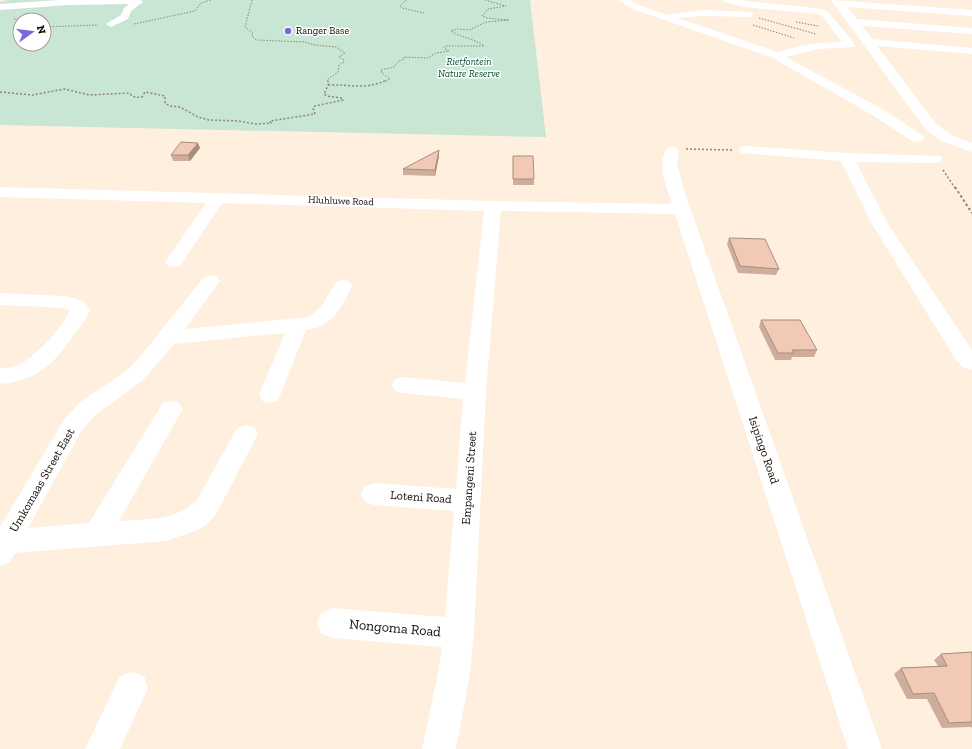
<svg xmlns="http://www.w3.org/2000/svg" width="972" height="749" font-family="'Zilla Slab',serif">
<style>
.green{fill:#c9e5d4;fill-rule:evenodd}
.lines{fill:none;stroke-linecap:round;stroke-linejoin:round}
.path-far2{stroke:#918578;stroke-width:1;stroke-dasharray:1.5 1.5;stroke-linecap:butt}
.path-far1{stroke:#918578;stroke-width:1.5;stroke-dasharray:2 2;stroke-linecap:butt}
.path{stroke:#918578;stroke-width:2;stroke-dasharray:2.5 2.5;stroke-linecap:butt}
.minor{fill:#fff;fill-rule:evenodd}
.wall{fill:#cfad9c}
.shaded-wall{fill:#a98d7f}
.building{fill:#f1c9b5;stroke:#a98d7f}
.poi-dot{fill:#7966e1;stroke:#fff;stroke-width:1.5}
.labels{text-anchor:middle;dominant-baseline:central;stroke-width:3;stroke-linejoin:round;paint-order:stroke}
.far-poi-label{font-size:10px;fill:#130b03;stroke:#fff;text-anchor:start}
.far-park-label{font-size:10px;font-style:italic;fill:#00482b;stroke:#fff}
.far-street-label{font-size:10px;fill:#130b03;stroke:#fff}
.street-label{font-size:12px;fill:#130b03;stroke:#fff}
.near-street-label{font-size:14px;fill:#130b03;stroke:#fff}
</style>
<rect width="100%" height="100%" fill="#feefde"/>
<path class="green" d="M 9,0 L 530,0 L 546,137 L 0,125 L 0,2 ZM 20,20 L 44,20 L 44,44 L 20,44 Z"/>
<g class="lines">
<path class="path-far2" d="M 252,0 L 245,27 L 253,33 L 252,36 L 256,40 L 305,42 L 315,45 L 336,47 L 345,53 L 339,57 L 344,60 L 344,62 L 339,65 L 338,72 L 327,80 L 328,82
M 406,0 L 400,6 L 402,8 L 424,13
M 759,18 L 816,34
M 14,19 L 26,20
M 796,22 L 818,26
M 134,24 L 195,11 L 201,3 L 211,0
M 753,25 L 794,38
M 44,27 L 98,25
M 383,82 L 390,79 L 382,73 L 381,70 L 394,67 L 399,61 L 404,59 L 404,57 L 428,58 L 436,53 L 449,51 L 444,48 L 445,46 L 484,46 C 474,38 461,38 451,31 L 457,29 L 469,30 L 486,22 L 509,20 L 487,18 L 482,16 L 488,9 L 506,6 L 485,0"/>
<path class="path-far1" d="M 328,85 C 350,84 363,90 385,81
M 0,92 L 33,95 L 64,89 L 90,95 L 129,93 C 133,97 136,98 142,97 L 145,92 L 165,96 L 165,103 L 170,106 L 180,107 L 198,117 L 209,120 L 239,121 L 255,124 L 271,123 L 270,121 L 315,114 L 313,108 L 315,106 L 343,100 L 342,98 L 327,96 L 324,94 L 329,83 L 328,81
M 686,149 L 733,150
M 943,170 L 955,188"/>
<path class="path" d="M 955,187 L 972,213"/>
<path class="minor" d="M 59,0 L 141,0 L 143,2 L 131,11 L 128,19 L 111,27 L 106,24 L 121,15 L 124,8 L 129,4 L 69,5 L 0,10 L 0,4 Z
M 618,0 L 630,0 L 639,5 L 667,15 L 702,10 L 752,12 L 754,14 L 749,17 L 702,16 L 678,18 L 777,52 L 800,46 L 819,43 L 842,42 L 822,16 L 818,14 L 744,7 L 725,2 L 723,0 L 739,0 L 823,9 L 828,12 L 854,43 L 855,45 L 854,47 L 819,49 L 786,57 L 884,110 L 922,135 L 924,138 L 922,141 L 917,142 L 912,141 L 874,116 L 773,58 L 633,9 Z
M 831,0 L 972,10 L 972,16 L 847,7 L 857,19 L 972,28 L 972,34 L 862,26 L 872,39 L 972,48 L 972,54 L 877,46 L 936,124 L 951,135 L 972,143 L 972,152 L 941,141 L 926,130 Z
M 746,146 L 846,153 L 940,156 L 942,159 L 940,162 L 935,163 L 856,162 L 888,224 L 972,350 L 972,370 L 964,368 L 956,360 L 872,224 L 841,161 L 741,153 L 739,150 L 741,147 Z
M 672,147 L 677,148 L 679,151 L 677,163 L 683,188 L 882,749 L 848,749 L 675,214 L 501,211 L 486,392 L 474,633 L 470,673 L 456,749 L 422,749 L 438,673 L 442,647 L 332,638 L 321,633 L 317,623 L 321,613 L 332,608 L 445,617 L 454,511 L 374,505 L 365,502 L 361,494 L 365,486 L 374,483 L 456,489 L 463,399 L 403,393 L 395,391 L 392,385 L 395,379 L 403,377 L 465,383 L 484,211 L 222,203 L 180,266 L 174,267 L 168,266 L 165,262 L 206,203 L 0,197 L 0,187 L 493,201 L 672,204 C 667,188 656,164 667,148 Z
M 211,275 L 218,277 L 220,281 L 185,329 L 309,317 L 321,307 L 336,282 L 343,280 L 350,282 L 352,286 C 341,308 333,327 306,330 L 278,401 L 270,403 L 262,401 L 259,395 L 285,333 L 174,344 L 142,381 L 95,415 L 81,432 L 28,528 L 89,523 L 163,403 L 171,401 L 179,403 L 183,409 L 119,521 C 147,519 176,521 197,500 L 237,428 L 246,425 L 255,428 L 258,434 L 215,516 L 207,524 L 198,530 L 166,541 L 15,553 L 10,562 L 0,566 L 0,527 L 64,420 L 79,403 L 126,371 L 139,358 L 204,277 Z
M 0,293 L 65,296 L 84,301 L 90,310 C 86,320 79,328 73,336 C 53,365 36,381 0,384 L 0,368 C 6,368 13,368 19,365 C 35,357 63,327 70,310 L 65,308 L 0,305 Z
M 132,672 L 144,676 L 148,688 L 120,749 L 85,749 L 120,676 Z"/>
</g>
<path class="wall" d="M 200,148 L 190,161 L 173,161 L 171,155 Z
M 439,156 L 435,176 L 403,175 L 403,169 Z
M 513,156 L 534,179 L 534,185 L 513,185 Z
M 729,238 L 779,269 L 776,275 L 738,273 L 727,244 Z
M 761,320 L 817,350 L 814,357 L 792,357 L 791,360 L 775,360 L 759,327 Z
M 972,652 L 972,728 L 971,727 L 942,728 L 927,699 L 907,699 L 894,674 L 901,668 L 938,666 L 934,660 L 941,654 Z"/>
<path class="shaded-wall" d="M 198,143 L 200,148 L 190,161 L 188,155 Z
M 439,150 L 439,156 L 435,176 L 435,170 Z"/>
<path class="building" d="M 181,142 L 198,143 L 188,155 L 171,155 Z
M 439,150 L 435,170 L 403,169 Z
M 513,156 L 533,156 L 534,179 L 513,179 Z
M 729,238 L 765,239 L 779,269 L 740,266 Z
M 761,320 L 800,320 L 817,350 L 792,350 L 794,353 L 778,353 Z
M 972,652 L 972,722 L 949,723 L 934,693 L 913,694 L 901,668 L 947,666 L 941,654 Z"/>
<circle class="poi-dot" cx="288" cy="31" r="4"/>
<g class="labels">
<g class="far-poi-label">
<text x="296" y="31">Ranger Base</text>
</g>
<g class="far-park-label">
<text x="469" y="62">Rietfontein<tspan x="469" dy="12">Nature Reserve</tspan></text>
</g>
<g class="far-street-label">
<text transform="translate(341 201) rotate(2)">Hluhluwe Road</text>
</g>
<g class="street-label">
<text transform="translate(764 450) rotate(71)">Isipingo Road</text>
<text transform="translate(469 478) rotate(-86)">Empangeni Street</text>
<text transform="translate(42 480) rotate(-60)">Umkomaas Street East</text>
<text transform="translate(421 497) rotate(4)">Loteni Road</text>
</g>
<g class="near-street-label">
<text transform="translate(395 628) rotate(5)">Nongoma Road</text>
</g>
</g>
<g transform="translate(32 32) rotate(76)"><circle r="19" fill="#ffffff" stroke="#a19d9a"/>
<path d="M0-3L7 15L0 10L-7 15Z" fill="#7966e1"/>
<text y="-6" font-size="11" font-weight="bold" text-anchor="middle" fill="#130b03">N</text>
</g>
</svg>
